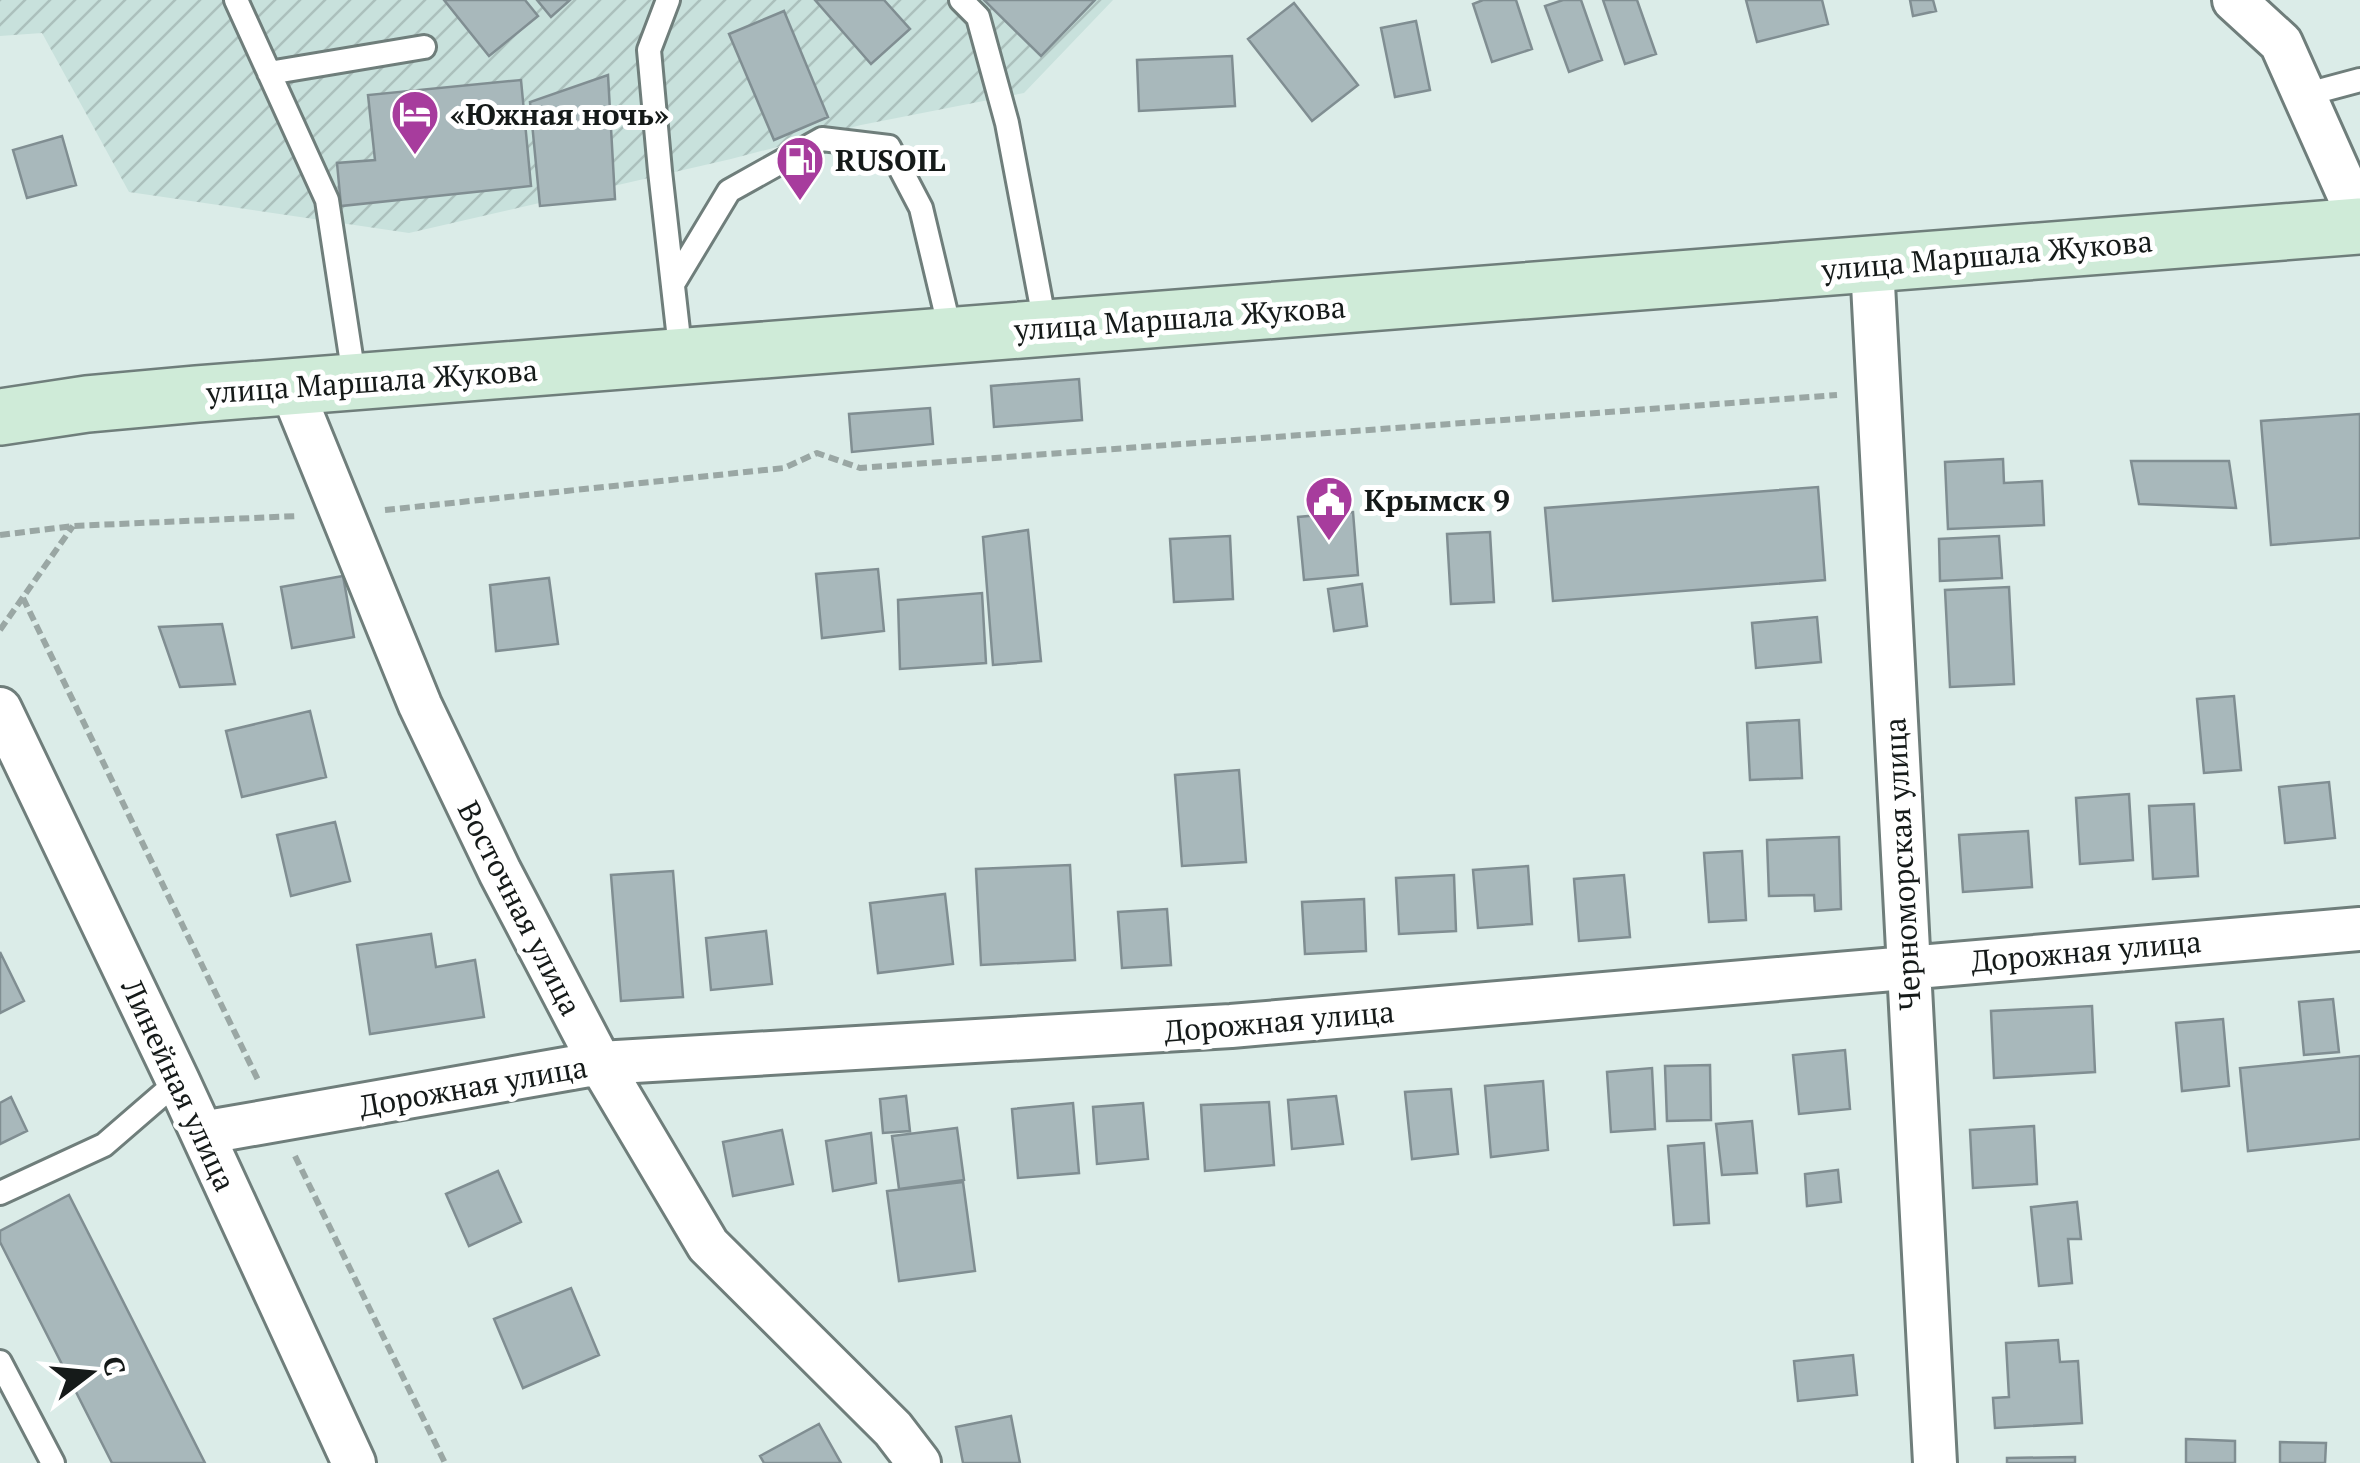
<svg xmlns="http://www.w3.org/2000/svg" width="2360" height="1463" font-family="'PT Serif',serif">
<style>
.industrial{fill:url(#industrial-furrows)}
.building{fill:#a8b8bb;stroke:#808e92;stroke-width:2.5}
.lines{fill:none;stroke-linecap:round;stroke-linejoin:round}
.service-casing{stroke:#6f7e7b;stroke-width:28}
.minor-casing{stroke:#6f7e7b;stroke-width:48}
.secondary-casing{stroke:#6f7e7b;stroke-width:60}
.path{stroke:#9aa7a4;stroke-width:6;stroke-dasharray:10 5;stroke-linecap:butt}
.service{stroke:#fff;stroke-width:22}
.minor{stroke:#fff;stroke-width:42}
.secondary{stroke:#cfebd8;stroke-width:55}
.labels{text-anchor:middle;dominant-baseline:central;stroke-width:10;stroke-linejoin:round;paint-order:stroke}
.poi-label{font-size:30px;font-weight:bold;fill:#151a19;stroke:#fff;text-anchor:start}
.street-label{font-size:30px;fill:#151a19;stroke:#fff}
</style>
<defs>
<pattern id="industrial-furrows" width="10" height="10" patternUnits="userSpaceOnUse" patternTransform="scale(2.5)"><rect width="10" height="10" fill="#c8e1dc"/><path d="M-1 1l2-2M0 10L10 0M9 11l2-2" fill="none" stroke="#abc0bc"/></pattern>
</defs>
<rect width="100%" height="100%" fill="#dbece8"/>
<path class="industrial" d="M 0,0 L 1113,0 L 1024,93 L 861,125 L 731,159 L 409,233 L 129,192 L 42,33 L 0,36 Z"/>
<path class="building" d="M 444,0 L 525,0 L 538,16 L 489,56 Z
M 537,0 L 570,0 L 551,17 Z
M 815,0 L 884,0 L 910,29 L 871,64 Z
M 984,0 L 1095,0 L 1041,56 Z
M 1483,0 L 1516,0 L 1532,49 L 1492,62 L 1473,4 Z
M 1563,0 L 1581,0 L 1602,60 L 1569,72 L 1545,6 Z
M 1603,0 L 1637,0 L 1656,54 L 1625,64 Z
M 1746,0 L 1822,0 L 1828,24 L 1757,42 Z
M 1910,0 L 1933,0 L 1936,11 L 1913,16 Z
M 1294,3 L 1358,85 L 1312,121 L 1248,39 Z
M 784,11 L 828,117 L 774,140 L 729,34 Z
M 1416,21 L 1430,90 L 1395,97 L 1381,28 Z
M 1232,56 L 1235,106 L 1139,111 L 1137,60 Z
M 608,75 L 615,199 L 540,206 L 530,102 Z
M 521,80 L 531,186 L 341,206 L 337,163 L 375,160 L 368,95 Z
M 62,136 L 76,185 L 27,198 L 13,150 Z
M 1079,379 L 1082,420 L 994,427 L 991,386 Z
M 930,408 L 933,444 L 852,452 L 849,414 Z
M 2360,414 L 2360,538 L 2271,545 L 2261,421 Z
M 2003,459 L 2004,483 L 2042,481 L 2044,525 L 1948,529 L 1945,462 Z
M 2131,461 L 2229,461 L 2236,508 L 2139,504 Z
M 1818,487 L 1825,580 L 1553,601 L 1545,508 Z
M 1353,512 L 1358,575 L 1304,580 L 1298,517 Z
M 1028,530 L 1041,661 L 993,665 L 983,537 Z
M 1490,532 L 1494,602 L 1451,604 L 1447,534 Z
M 1230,536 L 1233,599 L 1174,602 L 1170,539 Z
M 1999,536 L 2002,578 L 1940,581 L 1939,539 Z
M 878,569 L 884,631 L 822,638 L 816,574 Z
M 343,576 L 354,637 L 292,648 L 281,587 Z
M 549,578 L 558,644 L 496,651 L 490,585 Z
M 1362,584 L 1367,626 L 1334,631 L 1328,589 Z
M 2009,587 L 2014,684 L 1950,687 L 1945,590 Z
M 982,593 L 986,663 L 900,669 L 898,600 Z
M 1817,617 L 1821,662 L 1756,668 L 1752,623 Z
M 222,624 L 235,684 L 180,687 L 159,627 Z
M 2234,696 L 2241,770 L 2204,773 L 2197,699 Z
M 310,711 L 326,777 L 242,797 L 226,731 Z
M 1799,720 L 1802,778 L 1750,780 L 1747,723 Z
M 1239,770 L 1246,862 L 1182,866 L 1175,775 Z
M 2329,782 L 2335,838 L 2285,843 L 2279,787 Z
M 2129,794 L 2133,860 L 2080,864 L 2076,798 Z
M 2194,804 L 2198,876 L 2153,879 L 2149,806 Z
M 335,822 L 350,881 L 291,896 L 277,835 Z
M 2028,831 L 2032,887 L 1963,892 L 1959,835 Z
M 1839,837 L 1841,909 L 1815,911 L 1814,895 L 1769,896 L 1767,840 Z
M 1742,851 L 1746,920 L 1709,922 L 1704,853 Z
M 1070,865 L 1075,960 L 981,965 L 976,869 Z
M 1528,866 L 1532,924 L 1478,928 L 1473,870 Z
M 673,871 L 683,997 L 621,1001 L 611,875 Z
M 1454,875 L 1456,931 L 1399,934 L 1396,878 Z
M 1624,875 L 1630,937 L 1579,941 L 1574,879 Z
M 945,894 L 953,964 L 878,973 L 870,903 Z
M 1364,899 L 1366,951 L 1305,954 L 1302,902 Z
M 1167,909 L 1171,965 L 1122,968 L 1118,912 Z
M 766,931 L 772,984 L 711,990 L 706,938 Z
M 431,934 L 436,967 L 475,960 L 484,1017 L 370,1034 L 357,945 Z
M 0,952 L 24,1001 L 0,1013 Z
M 2333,999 L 2339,1052 L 2304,1055 L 2299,1002 Z
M 2092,1006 L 2095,1072 L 1994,1078 L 1991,1011 Z
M 2223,1019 L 2229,1086 L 2182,1091 L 2176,1023 Z
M 1845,1050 L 1850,1109 L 1799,1114 L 1793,1055 Z
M 2360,1056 L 2360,1139 L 2248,1151 L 2240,1068 Z
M 1710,1065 L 1711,1120 L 1667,1121 L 1665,1066 Z
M 1652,1068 L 1655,1129 L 1611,1132 L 1607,1072 Z
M 1543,1081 L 1548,1150 L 1491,1157 L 1485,1086 Z
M 1451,1089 L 1458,1154 L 1412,1159 L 1405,1092 Z
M 906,1096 L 910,1131 L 883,1133 L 880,1099 Z
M 1336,1096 L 1343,1144 L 1292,1149 L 1288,1100 Z
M 11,1097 L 27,1131 L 0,1144 L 0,1103 Z
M 1269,1102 L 1274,1165 L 1205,1171 L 1201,1105 Z
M 1073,1103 L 1079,1173 L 1018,1178 L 1012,1109 Z
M 1143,1103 L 1148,1159 L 1097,1164 L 1093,1107 Z
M 1752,1121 L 1757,1173 L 1722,1175 L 1716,1124 Z
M 2034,1126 L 2037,1184 L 1973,1188 L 1970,1130 Z
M 957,1128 L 964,1180 L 899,1189 L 892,1136 Z
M 782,1130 L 793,1184 L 733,1196 L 723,1142 Z
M 871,1133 L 876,1183 L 833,1191 L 826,1141 Z
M 1704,1143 L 1709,1223 L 1674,1225 L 1668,1146 Z
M 1838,1170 L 1841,1202 L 1807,1206 L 1805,1174 Z
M 498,1171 L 521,1222 L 469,1246 L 446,1194 Z
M 963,1182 L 975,1271 L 899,1281 L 887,1191 Z
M 69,1195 L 205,1463 L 112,1463 L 0,1242 L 0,1231 Z
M 2077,1202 L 2081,1239 L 2068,1239 L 2072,1283 L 2039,1286 L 2031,1207 Z
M 571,1288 L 599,1355 L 523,1388 L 494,1319 Z
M 2058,1340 L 2060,1362 L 2078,1361 L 2082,1423 L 1995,1428 L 1993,1398 L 2009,1397 L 2006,1343 Z
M 1853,1355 L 1857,1395 L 1798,1401 L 1794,1361 Z
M 1011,1416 L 1020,1463 L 963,1463 L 956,1427 Z
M 819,1424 L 841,1463 L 764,1463 L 760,1456 Z
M 2186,1439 L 2235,1441 L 2235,1463 L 2186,1463 Z
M 2280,1442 L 2326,1443 L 2325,1463 L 2280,1463 Z
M 2075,1457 L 2075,1463 L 2007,1463 L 2007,1458 Z"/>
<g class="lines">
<g class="service-casing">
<path id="service" d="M 236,0 L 327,200 L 355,383
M 668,0 L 649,50 L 660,171 L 681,357
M 961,0 L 978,17 L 1007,123 L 1046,329
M 269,73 L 424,47
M 2304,95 L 2360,80
M 673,284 L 729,191 L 822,139 L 889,147 L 921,208 L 951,334
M 0,1193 L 104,1145 L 178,1081
M 0,1362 L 53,1463"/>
</g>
<g class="minor-casing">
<path id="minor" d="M 2234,0 L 2281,43 L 2360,220
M 1872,265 L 1935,1463
M 291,388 L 420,705 L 500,872 L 600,1063 L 708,1245 L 893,1429 L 919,1463
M 0,709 L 178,1081 L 354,1463
M 202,1133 L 600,1063 L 1231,1026 L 2360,929"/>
</g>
<g class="secondary-casing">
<path id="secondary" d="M 0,417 L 87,404 L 197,394 L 2360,226"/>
</g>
<path class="path" d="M 385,510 L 784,468 L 817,453 L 860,468 L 1837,395
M 0,535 L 73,526 L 298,516
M 23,598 L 259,1082
M 0,630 L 73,526
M 295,1156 L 445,1463"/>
<use href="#service" class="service"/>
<use href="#minor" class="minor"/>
<use href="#secondary" class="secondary"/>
</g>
<defs>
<g id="hotel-pin" transform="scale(2.5)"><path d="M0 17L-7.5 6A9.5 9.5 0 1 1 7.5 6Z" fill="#a73c9d" stroke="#fff"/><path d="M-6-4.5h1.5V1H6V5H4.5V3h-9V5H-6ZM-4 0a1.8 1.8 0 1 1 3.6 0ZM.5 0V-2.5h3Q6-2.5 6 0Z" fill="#fff"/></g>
<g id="fuel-pin" transform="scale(2.5)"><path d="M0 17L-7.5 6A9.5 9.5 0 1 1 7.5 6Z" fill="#a73c9d" stroke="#fff"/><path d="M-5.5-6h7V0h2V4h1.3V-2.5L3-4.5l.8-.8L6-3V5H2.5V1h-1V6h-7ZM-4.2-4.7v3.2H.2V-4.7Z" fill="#fff"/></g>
<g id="civic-pin" transform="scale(2.5)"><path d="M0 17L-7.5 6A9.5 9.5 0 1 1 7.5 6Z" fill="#a73c9d" stroke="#fff"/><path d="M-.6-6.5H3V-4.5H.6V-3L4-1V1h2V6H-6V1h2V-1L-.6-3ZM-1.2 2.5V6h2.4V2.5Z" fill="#fff"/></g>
</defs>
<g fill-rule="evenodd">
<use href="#hotel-pin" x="415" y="114"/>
<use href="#fuel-pin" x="800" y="160"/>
<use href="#civic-pin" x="1329" y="500"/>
</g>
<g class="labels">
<g class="poi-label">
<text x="450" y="114">«Южная ночь»</text>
<text x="835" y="160">RUSOIL</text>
<text x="1364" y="500">Крымск 9</text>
</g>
<g class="street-label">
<text transform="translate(1987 255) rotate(-5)">улица Маршала Жукова</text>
<text transform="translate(1180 318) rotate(-4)">улица Маршала Жукова</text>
<text transform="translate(372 381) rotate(-4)">улица Маршала Жукова</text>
<text transform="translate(1902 864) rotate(-93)">Черноморская улица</text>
<text transform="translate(520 908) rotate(63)">Восточная улица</text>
<text transform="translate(2086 951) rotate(-5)">Дорожная улица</text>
<text transform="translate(1279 1021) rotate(-5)">Дорожная улица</text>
<text transform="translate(179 1085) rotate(65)">Линейная улица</text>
<text transform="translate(473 1086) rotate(-10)">Дорожная улица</text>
</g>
</g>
<g transform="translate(90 1373) rotate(74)" stroke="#ffffff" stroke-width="8" paint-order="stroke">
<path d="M0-8L18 38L0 25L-18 38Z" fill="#151a19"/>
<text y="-15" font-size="28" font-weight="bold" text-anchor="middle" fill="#151a19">С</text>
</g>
</svg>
